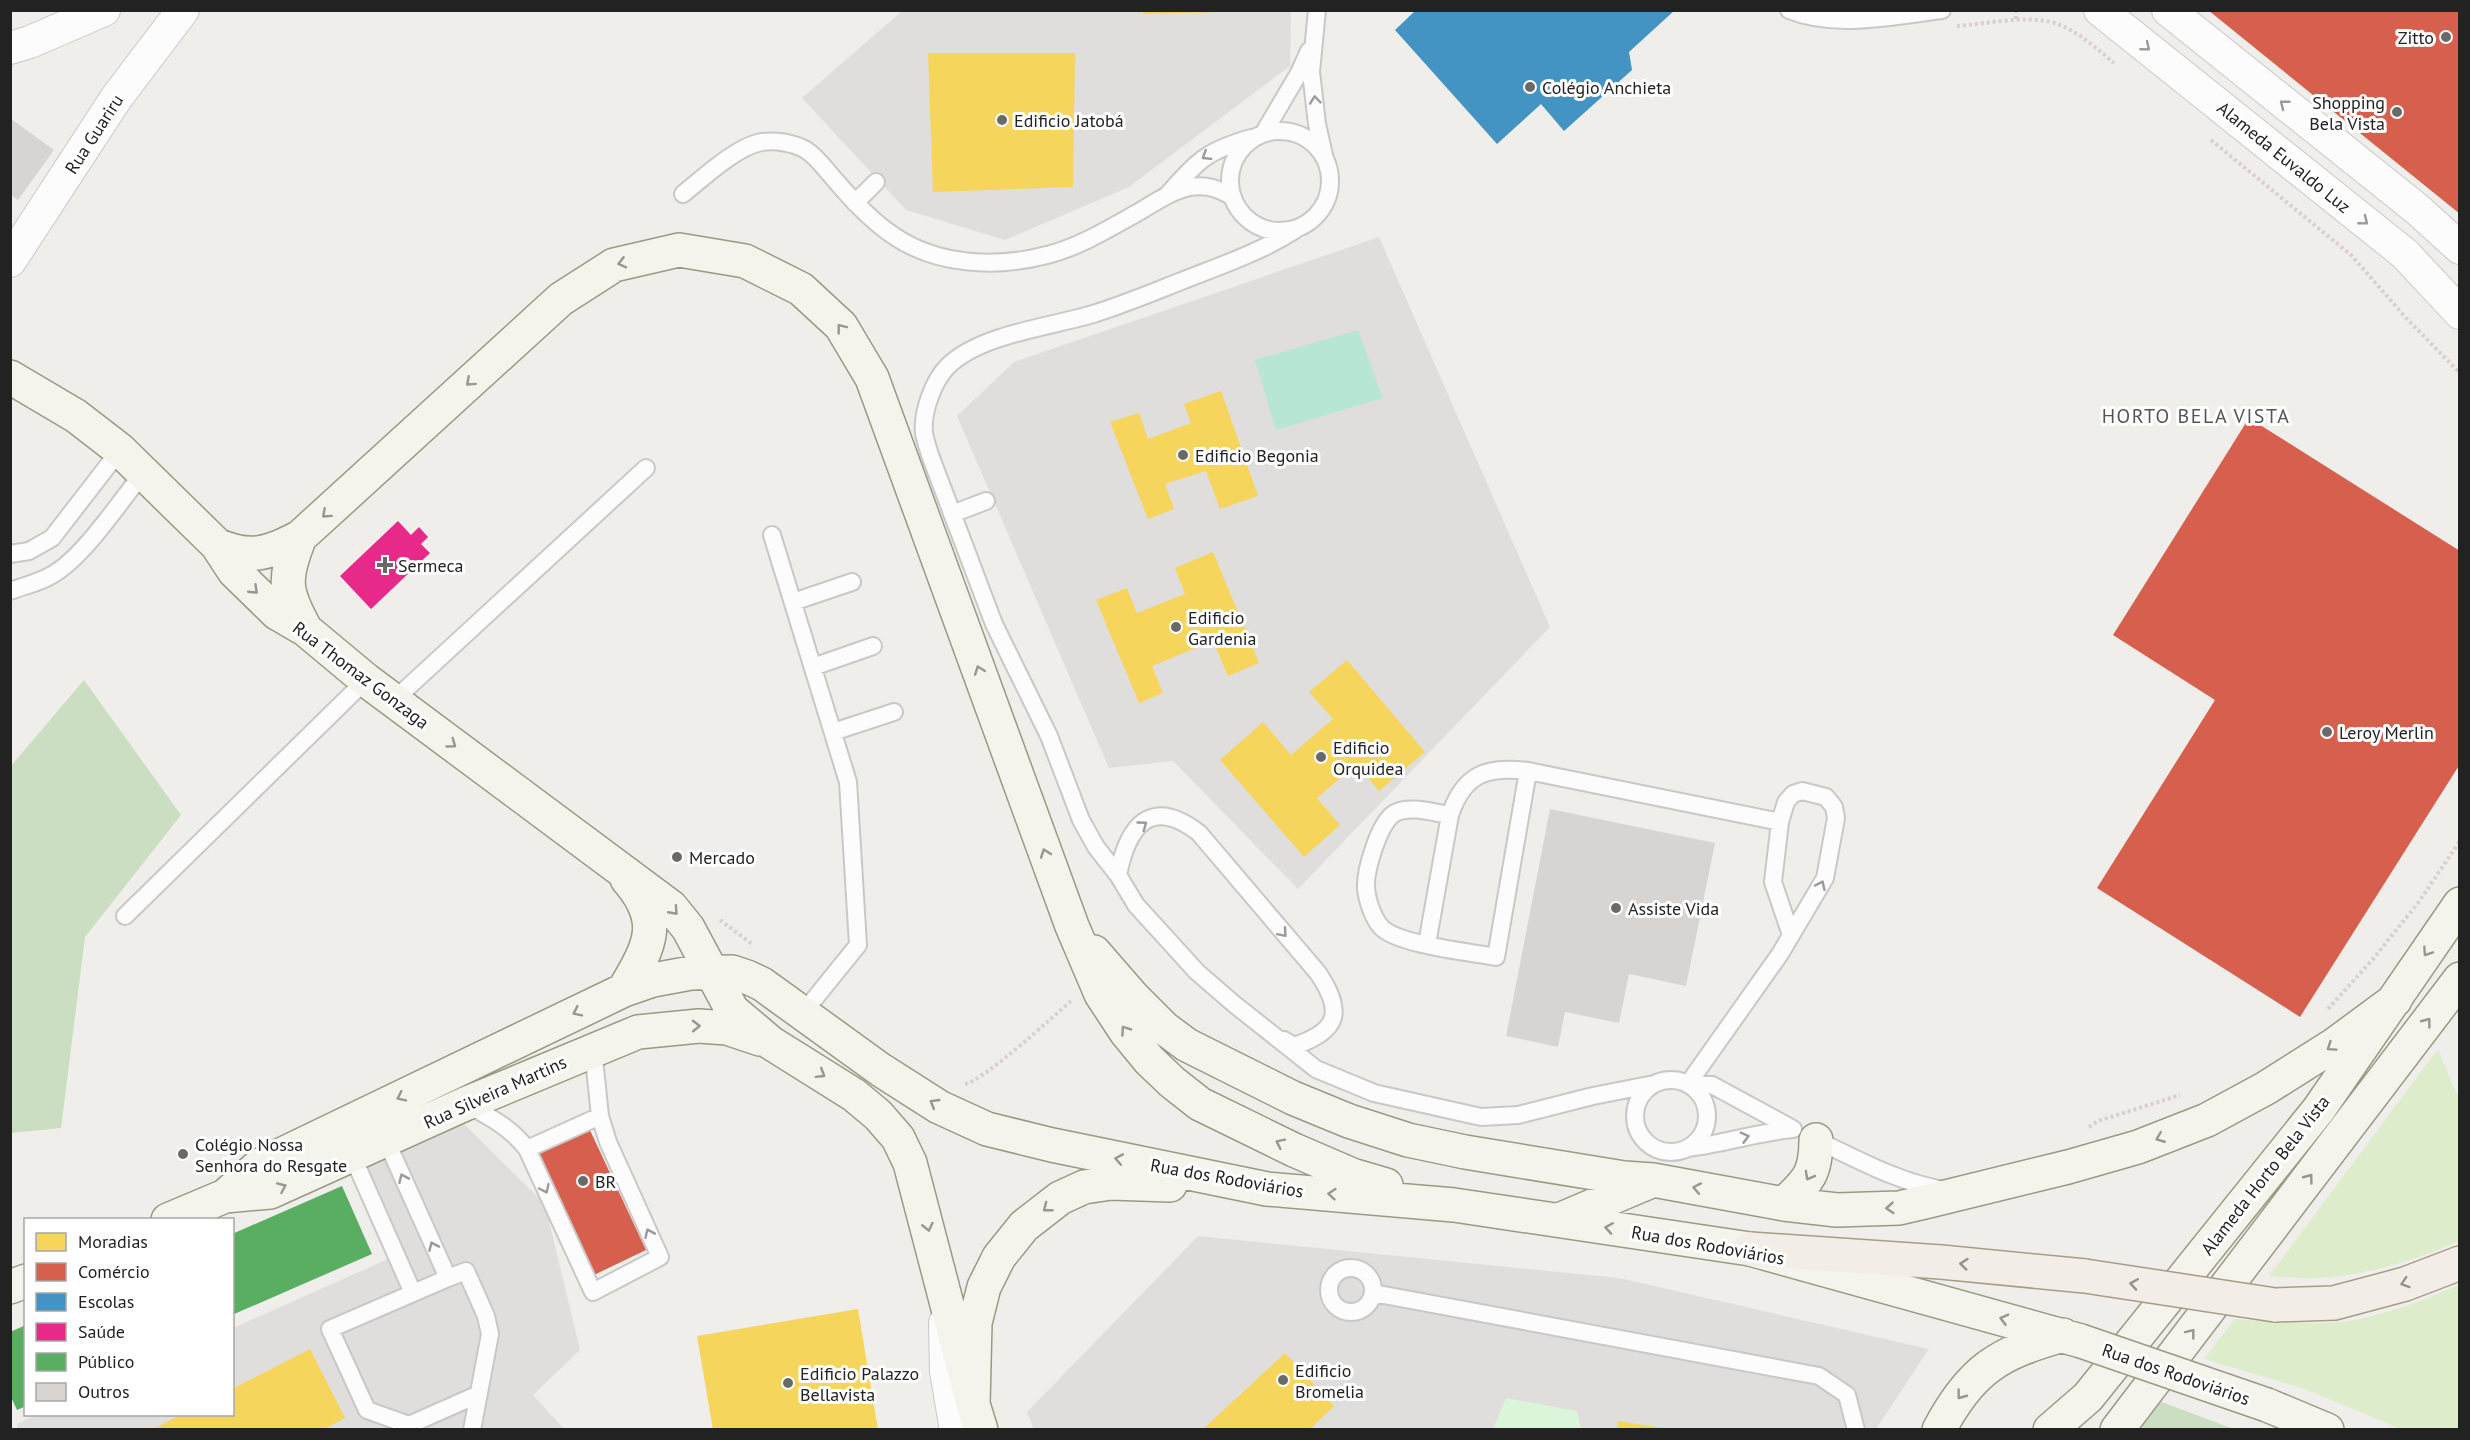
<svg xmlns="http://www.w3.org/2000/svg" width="2470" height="1440" font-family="'PT Sans',sans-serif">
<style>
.residential{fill:#dfdedc}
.grass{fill:#ddeccb}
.forest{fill:#cbdec1}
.park{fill:#daf5da}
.pitch{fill:#b7e6d2}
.homes{fill:#f6d55c}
.shops{fill:#d6604d}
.schools{fill:#4393c3}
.health{fill:#e7298a}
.public{fill:#5aae61}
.building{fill:#d7d4d2}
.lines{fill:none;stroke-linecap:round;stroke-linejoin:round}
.lane-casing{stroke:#c9c8c7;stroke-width:20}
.street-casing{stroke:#c9c8c7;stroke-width:34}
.secondary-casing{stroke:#999a82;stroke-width:36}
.primary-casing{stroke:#a79c86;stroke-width:36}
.path{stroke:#dccecd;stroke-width:4;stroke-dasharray:3 3;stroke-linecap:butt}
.lane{stroke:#fdfcfc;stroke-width:16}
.street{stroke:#fdfcfc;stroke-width:32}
.secondary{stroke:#f4f4ed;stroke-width:33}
.primary{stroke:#f3ede7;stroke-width:33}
.secondary-bridge-casing{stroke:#999a82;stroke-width:36;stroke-linecap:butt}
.primary-bridge-casing{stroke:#a79c86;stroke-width:36;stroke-linecap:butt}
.secondary-bridge{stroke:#f4f4ed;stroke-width:33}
.primary-bridge{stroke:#f3ede7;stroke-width:33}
.oneway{stroke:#9a9a9a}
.oneway2{stroke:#969692}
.oneway3{stroke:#95928e}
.poi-dot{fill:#6a6968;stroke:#fff;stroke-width:2}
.labels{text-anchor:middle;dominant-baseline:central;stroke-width:6;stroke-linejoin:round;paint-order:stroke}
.poi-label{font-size:18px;fill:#222;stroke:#fff;text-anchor:start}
.street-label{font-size:18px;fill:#222;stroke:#fff}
.neighbourhood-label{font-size:20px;letter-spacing:1.5px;fill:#555;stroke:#fff}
</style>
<rect width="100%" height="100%" fill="#f0eeeb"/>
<path class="residential" d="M 902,11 L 1291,11 L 1290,66 L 1129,187 L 1005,240 L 906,210 L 802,98 Z
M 1379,237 L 1550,627 L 1298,889 L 1173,761 L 1109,768 L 957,416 L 1014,362 Z
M 464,1124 L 545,1204 L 580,1350 L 533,1395 L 564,1429 L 18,1430 L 17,1424 L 38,1414 L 232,1414 L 233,1328 L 388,1259 L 353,1174 Z
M 1198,1236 L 1619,1278 L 1929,1349 L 1876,1429 L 1034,1430 L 1027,1412 Z"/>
<path class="grass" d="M 2438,1049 L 2454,1088 L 2459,1097 L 2459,1241 C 2415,1260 2369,1275 2320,1278 C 2303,1279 2286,1277 2269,1276 Z
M 2459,1285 L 2459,1429 L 2401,1429 L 2305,1389 L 2204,1359 L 2235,1319 C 2271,1322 2320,1326 2355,1320 C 2391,1313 2426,1299 2459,1285 Z"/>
<path class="forest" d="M 84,680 L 181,815 L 85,937 L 61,1128 L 11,1133 L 11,766 Z
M 2159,1401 L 2234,1429 L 2140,1430 Z"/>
<path class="park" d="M 1506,1398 L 1577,1411 L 1581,1429 L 1493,1429 Z"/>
<path class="pitch" d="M 1358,330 L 1383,398 L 1276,430 L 1255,360 Z"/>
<path class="homes" d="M 1143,10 L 1222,10 L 1222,12 L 1143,14 Z
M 928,53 L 1075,53 L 1073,187 L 933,192 Z
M 1221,391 L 1258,496 L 1220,509 L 1206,471 L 1165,484 L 1174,509 L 1148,519 L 1110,422 L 1139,413 L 1148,439 L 1191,423 L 1184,404 Z
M 1213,552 L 1259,663 L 1228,676 L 1213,641 L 1152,666 L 1163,693 L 1139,703 L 1096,600 L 1127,588 L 1137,613 L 1185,594 L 1175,568 Z
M 1347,660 L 1425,752 L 1379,791 L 1357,764 L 1317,798 L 1340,825 L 1304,857 L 1220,760 L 1263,722 L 1291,755 L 1333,719 L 1309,692 Z
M 858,1309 L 878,1430 L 713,1430 L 697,1336 Z
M 310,1349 L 345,1418 L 322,1430 L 152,1430 L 182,1414 L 232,1414 L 232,1389 Z
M 1285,1353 L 1334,1406 L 1309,1430 L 1202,1430 Z
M 1618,1421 L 1663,1428 L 1663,1430 L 1617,1430 Z"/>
<path class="shops" d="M 2208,10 L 2460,10 L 2460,214 Z
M 2249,418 L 2460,551 L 2460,764 L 2300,1017 L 2097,888 L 2215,700 L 2113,635 Z
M 588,1126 L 646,1250 L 594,1275 L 535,1151 Z"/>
<path class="schools" d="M 1416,10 L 1675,10 L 1629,52 L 1632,70 L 1564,131 L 1541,104 L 1497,144 L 1395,30 Z"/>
<path class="health" d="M 398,521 L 411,535 L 419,527 L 428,537 L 421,544 L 430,553 L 371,609 L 340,576 Z"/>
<path class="public" d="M 342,1186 L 372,1254 L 232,1315 L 232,1234 Z
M 26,1325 L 26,1406 L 17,1410 L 10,1395 L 10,1332 Z"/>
<path class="building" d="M 10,118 L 54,150 L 18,200 L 10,194 Z
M 1550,809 L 1715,843 L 1686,986 L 1629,974 L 1619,1023 L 1565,1012 L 1558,1047 L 1506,1036 Z"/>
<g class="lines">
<g class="lane-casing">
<path id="lane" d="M 1317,10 L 1311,72 L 1317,124 L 1324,155
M 1789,10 C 1836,29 1893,16 1942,10
M1230 181a50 50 0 1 1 100 0a50 50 0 1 1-100 0Z
M 1263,134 L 1299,73 L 1309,51
M 683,194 C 703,178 737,146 762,142 C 776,140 794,143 806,150 C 817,157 826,170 835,180 C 852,200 871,221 894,236 C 938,266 997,268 1047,255 C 1079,247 1108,229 1137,213 C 1154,203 1171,191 1190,187 C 1206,184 1219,189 1233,197
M 1168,194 C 1199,160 1206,151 1251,138
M 855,203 L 876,182
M 1295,230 C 1259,253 1219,266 1179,282 C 1151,293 1122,305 1093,314 C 1050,327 981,334 948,366 C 933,381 922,412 924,433 C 925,440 928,448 930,455 L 994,624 L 1049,736 L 1081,820 L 1096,847 L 1118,875 L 1136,905 L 1197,972 L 1234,1004 L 1316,1069 L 1374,1093 L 1481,1117 L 1518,1115 L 1593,1096 L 1654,1084
M 952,514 L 986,501
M 772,535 L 848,782 L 858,945 L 803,1013
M 10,554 L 29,551 L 52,538 L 120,450
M 10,591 C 23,586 38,583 50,576 C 82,560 120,501 144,472
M 793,602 L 852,582
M 813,667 L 873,646
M 393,701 L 646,468
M 833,732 L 894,712
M 1450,815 C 1434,813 1410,805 1395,813 C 1379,822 1365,871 1366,888 C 1367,900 1373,918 1381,927 C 1398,945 1470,952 1496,957 L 1528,771
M 1118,875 C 1128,825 1151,796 1199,833 L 1318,973 C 1344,1012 1339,1031 1294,1046 L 1284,1040
M 125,916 L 366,680
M 1427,944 L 1450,815 C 1464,774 1486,766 1528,771 L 1780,822
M1635 1116a36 36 0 1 1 72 0a36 36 0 1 1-72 0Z
M 1688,1084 L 1780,954 L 1825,878 L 1836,818 L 1834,807 L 1826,797 L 1802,791 L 1793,794 L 1786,802 L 1780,822 L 1773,882 L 1791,935
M 1688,1084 L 1712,1085 L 1793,1129 C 1757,1132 1724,1144 1688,1148
M 466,1104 C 490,1117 510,1127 527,1149 L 593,1292 L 660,1257 L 608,1142 L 600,1116 L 593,1049
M 1812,1138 C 1856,1158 1896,1182 1944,1190
M 386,1140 L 448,1278 L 330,1329 L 367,1410 L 409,1425 L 479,1394
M 527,1149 L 600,1116
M 352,1155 L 413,1293
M1329 1290a22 22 0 1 1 44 0a22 22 0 1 1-44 0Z
M 448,1278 L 466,1271 L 486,1316 L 490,1334 L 472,1430
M 1373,1293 L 1819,1376 L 1847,1395 L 1856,1430"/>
</g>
<g class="street-casing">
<path id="street" d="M 2100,10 L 2405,254 L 2460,313
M 2168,10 L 2417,209 L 2460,248
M 10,48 L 30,42 L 104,10
M 10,261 L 117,97 L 183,10
M 945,1323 L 946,1371 L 956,1430"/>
</g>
<g class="secondary-casing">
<path id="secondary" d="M 10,377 L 76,416 L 120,450 L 217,545 L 234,571 L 277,613 L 306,630 L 366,680 L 671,907 L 688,928 L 732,1010 L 771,1043 L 854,1095 L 878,1115 L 898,1138 L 910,1163 L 973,1404
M 300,537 C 283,579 284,591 306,630
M 217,545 C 251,560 270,553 300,537 L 561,299 L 614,265 L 679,250 L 745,261 L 801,289 L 841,326 L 872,378 L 1072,926 L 1101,994 L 1126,1032 L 1149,1060 L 1172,1082 L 1200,1104 L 1294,1150 L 1352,1175 L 1386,1185
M 1094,952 L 1134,998 L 1164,1028 L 1187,1045 L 1293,1098 L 1349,1121 L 1408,1140 L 1465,1152 L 1624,1178 L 1653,1180 L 1784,1204 L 1837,1210 L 1899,1208 L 1925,1202 L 2068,1167 L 2138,1147 L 2207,1120 L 2266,1088 L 2334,1045 L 2395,1000
M 624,990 C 649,947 665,922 627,879
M 225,1196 L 270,1192 L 465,1104 L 638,1032 L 699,1026 L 727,1028 L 760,1039
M 1784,1204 C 1808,1181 1816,1174 1816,1140
M 168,1220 L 225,1196 L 260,1165 L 624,990 L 653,980 L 691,973 L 732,972 L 747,977 L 762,984 L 881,1070 L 939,1107 L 987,1129 L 1052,1145 L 1267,1189 L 1454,1205 L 1750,1249 L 2081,1341
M 1559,1220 L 1649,1182
M 10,1287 L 26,1281
M 2267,1405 L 2327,1430
M 981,1430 L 973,1404 L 975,1323 L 984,1287 L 999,1257 L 1024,1226 L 1060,1198 L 1084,1187 L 1111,1183 L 1170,1185
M 1939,1430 C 1971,1369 1999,1353 2063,1335
M 2050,1430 L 2088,1397 L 2319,1109 L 2460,904
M 2117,1430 L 2460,979"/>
</g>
<g class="primary-casing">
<path id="primary" d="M 1750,1249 L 1941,1262 L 2085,1276
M 2275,1305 L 2334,1303 L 2405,1284 L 2460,1263"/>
</g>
<path class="path" d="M 2016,10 L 2016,21
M 1957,26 C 1987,24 2032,13 2060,25 C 2080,33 2097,49 2114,63
M 2211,140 L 2351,255 L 2407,319 L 2460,373
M 720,920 L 752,944
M 2328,1009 L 2373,959 L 2418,903 L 2460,841
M 965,1084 C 983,1081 1054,1016 1072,1000
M 2089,1127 L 2098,1121 L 2180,1095"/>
<use href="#lane" class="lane"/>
<use href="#street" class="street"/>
<use href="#secondary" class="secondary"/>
<use href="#primary" class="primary"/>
<g class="secondary-bridge-casing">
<path id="secondary-bridge" d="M 2081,1341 L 2267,1405"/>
</g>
<g class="primary-bridge-casing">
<path id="primary-bridge" d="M 2085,1276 L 2275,1305"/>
</g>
<use href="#secondary-bridge" class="secondary-bridge"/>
<use href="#primary-bridge" class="primary-bridge"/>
</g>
<defs><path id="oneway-chevron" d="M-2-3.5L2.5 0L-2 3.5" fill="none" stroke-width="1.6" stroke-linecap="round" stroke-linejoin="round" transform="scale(1.5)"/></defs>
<g class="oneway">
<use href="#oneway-chevron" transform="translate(2146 47) rotate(39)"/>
<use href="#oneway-chevron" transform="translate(1315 100) rotate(-96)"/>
<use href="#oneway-chevron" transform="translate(2284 104) rotate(-142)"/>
<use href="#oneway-chevron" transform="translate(1206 156) rotate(148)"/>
<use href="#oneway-chevron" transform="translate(2364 221) rotate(39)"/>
<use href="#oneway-chevron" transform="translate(1143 825) rotate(-36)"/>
<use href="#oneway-chevron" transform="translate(1821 885) rotate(-65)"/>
<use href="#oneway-chevron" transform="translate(1283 933) rotate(49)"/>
<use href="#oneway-chevron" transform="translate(1745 1137) rotate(-15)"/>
<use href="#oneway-chevron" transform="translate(403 1178) rotate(-114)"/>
<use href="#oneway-chevron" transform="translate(545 1189) rotate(65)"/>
<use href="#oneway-chevron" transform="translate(649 1233) rotate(-114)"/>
<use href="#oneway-chevron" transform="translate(433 1246) rotate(-114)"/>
</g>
<g class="oneway2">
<use href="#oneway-chevron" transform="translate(622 263) rotate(166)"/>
<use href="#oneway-chevron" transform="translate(841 328) rotate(-128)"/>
<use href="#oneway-chevron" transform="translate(470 382) rotate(138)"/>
<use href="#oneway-chevron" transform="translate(326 514) rotate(138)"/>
<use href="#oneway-chevron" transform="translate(254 590) rotate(44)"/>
<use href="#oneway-chevron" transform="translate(979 670) rotate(-110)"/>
<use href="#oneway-chevron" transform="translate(452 744) rotate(36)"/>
<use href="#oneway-chevron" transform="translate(1045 853) rotate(-110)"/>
<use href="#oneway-chevron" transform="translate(674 911) rotate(48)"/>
<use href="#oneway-chevron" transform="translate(2427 952) rotate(124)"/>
<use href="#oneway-chevron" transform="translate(577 1012) rotate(154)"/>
<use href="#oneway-chevron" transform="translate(2427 1022) rotate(-53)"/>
<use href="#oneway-chevron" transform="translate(696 1026) rotate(-1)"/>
<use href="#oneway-chevron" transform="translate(1125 1030) rotate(-125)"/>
<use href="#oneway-chevron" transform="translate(2331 1047) rotate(146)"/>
<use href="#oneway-chevron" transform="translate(821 1074) rotate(32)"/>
<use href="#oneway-chevron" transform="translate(401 1097) rotate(154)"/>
<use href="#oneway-chevron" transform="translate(934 1103) rotate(-149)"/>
<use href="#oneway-chevron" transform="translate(2160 1138) rotate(158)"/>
<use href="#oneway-chevron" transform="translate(1280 1143) rotate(-154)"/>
<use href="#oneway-chevron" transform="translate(1119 1159) rotate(-169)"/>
<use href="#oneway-chevron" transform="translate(1809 1176) rotate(119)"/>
<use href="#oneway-chevron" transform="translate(2309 1178) rotate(-53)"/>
<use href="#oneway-chevron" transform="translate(282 1187) rotate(-24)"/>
<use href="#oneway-chevron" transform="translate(1697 1188) rotate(-169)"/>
<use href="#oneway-chevron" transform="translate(1332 1194) rotate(-175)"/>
<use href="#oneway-chevron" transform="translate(1047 1208) rotate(142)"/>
<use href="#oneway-chevron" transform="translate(1890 1208) rotate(176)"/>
<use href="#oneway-chevron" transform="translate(928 1227) rotate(77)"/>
<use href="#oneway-chevron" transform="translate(1609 1228) rotate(-171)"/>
<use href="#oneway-chevron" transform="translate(2004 1319) rotate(-165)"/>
<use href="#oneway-chevron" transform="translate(2191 1333) rotate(-52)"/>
<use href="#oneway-chevron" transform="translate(1961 1395) rotate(127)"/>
</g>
<g class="oneway3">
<use href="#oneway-chevron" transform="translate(1964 1264) rotate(-174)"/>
<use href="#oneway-chevron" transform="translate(2405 1283) rotate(162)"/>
<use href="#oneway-chevron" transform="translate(2134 1284) rotate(-171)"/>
</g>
<g class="poi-dot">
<circle cx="2446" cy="37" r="6"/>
<circle cx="1530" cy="87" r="6"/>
<circle cx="2397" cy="112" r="6"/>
<circle cx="1002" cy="120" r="6"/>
<circle cx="1183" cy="455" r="6"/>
<path d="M382 556h6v6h6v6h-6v6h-6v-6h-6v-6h6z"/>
<circle cx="1176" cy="627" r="6"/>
<circle cx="2327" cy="732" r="6"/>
<circle cx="1321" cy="757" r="6"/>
<circle cx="677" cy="857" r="6"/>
<circle cx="1616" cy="908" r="6"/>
<circle cx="183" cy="1154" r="6"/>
<circle cx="583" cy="1181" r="6"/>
<circle cx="1283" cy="1380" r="6"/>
<circle cx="788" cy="1383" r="6"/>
</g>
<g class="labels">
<g class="poi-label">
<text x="2434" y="37" text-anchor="end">Zitto</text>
<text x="1542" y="87">Colégio Anchieta</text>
<text x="2385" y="102" text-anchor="end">Shopping<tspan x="2385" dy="21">Bela Vista</tspan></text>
<text x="1014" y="120">Edificio Jatobá</text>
<text x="1195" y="455">Edificio Begonia</text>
<text x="398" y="565">Sermeca</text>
<text x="1188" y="617">Edificio<tspan x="1188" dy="21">Gardenia</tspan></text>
<text x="2339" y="732">Leroy Merlin</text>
<text x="1333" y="747">Edificio<tspan x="1333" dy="21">Orquidea</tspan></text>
<text x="689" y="857">Mercado</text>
<text x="1628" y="908">Assiste Vida</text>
<text x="195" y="1144">Colégio Nossa<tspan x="195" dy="21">Senhora do Resgate</tspan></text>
<text x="595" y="1181">BR</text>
<text x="1295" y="1370">Edificio<tspan x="1295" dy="21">Bromelia</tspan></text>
<text x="800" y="1373">Edificio Palazzo<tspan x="800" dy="21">Bellavista</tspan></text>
</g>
<g class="street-label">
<text transform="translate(94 134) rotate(-57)">Rua Guariru</text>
<text transform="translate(2284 157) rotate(39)">Alameda Euvaldo Luz</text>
<text transform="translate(361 675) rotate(37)">Rua Thomaz Gonzaga</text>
<text transform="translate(495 1092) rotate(-24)">Rua Silveira Martins</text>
<text transform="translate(2265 1175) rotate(-52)">Alameda Horto Bela Vista</text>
<text transform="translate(1227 1178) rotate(10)">Rua dos Rodoviários</text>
<text transform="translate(1708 1245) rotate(10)">Rua dos Rodoviários</text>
<text transform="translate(2176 1374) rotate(19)">Rua dos Rodoviários</text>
</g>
<g class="neighbourhood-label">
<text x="2196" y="416">HORTO BELA VISTA</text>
</g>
</g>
<rect width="2470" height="1440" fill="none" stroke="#222222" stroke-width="24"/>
<rect x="24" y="1218" width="210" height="198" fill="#ffffff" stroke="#a7a7a7" stroke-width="1.5"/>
<rect x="36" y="1233" width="30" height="18" fill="#f6d55c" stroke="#a7a7a7" stroke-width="1.5"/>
<text x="78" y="1248" font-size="18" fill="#222222">Moradias</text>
<rect x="36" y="1263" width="30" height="18" fill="#d6604d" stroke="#a7a7a7" stroke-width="1.5"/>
<text x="78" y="1278" font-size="18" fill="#222222">Comércio</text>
<rect x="36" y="1293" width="30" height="18" fill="#4393c3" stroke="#a7a7a7" stroke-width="1.5"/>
<text x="78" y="1308" font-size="18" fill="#222222">Escolas</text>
<rect x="36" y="1323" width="30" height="18" fill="#e7298a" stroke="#a7a7a7" stroke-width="1.5"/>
<text x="78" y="1338" font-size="18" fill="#222222">Saúde</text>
<rect x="36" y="1353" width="30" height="18" fill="#5aae61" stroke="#a7a7a7" stroke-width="1.5"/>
<text x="78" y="1368" font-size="18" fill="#222222">Público</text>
<rect x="36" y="1383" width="30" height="18" fill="#d7d4d2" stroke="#a7a7a7" stroke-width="1.5"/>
<text x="78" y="1398" font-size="18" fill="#222222">Outros</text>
</svg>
